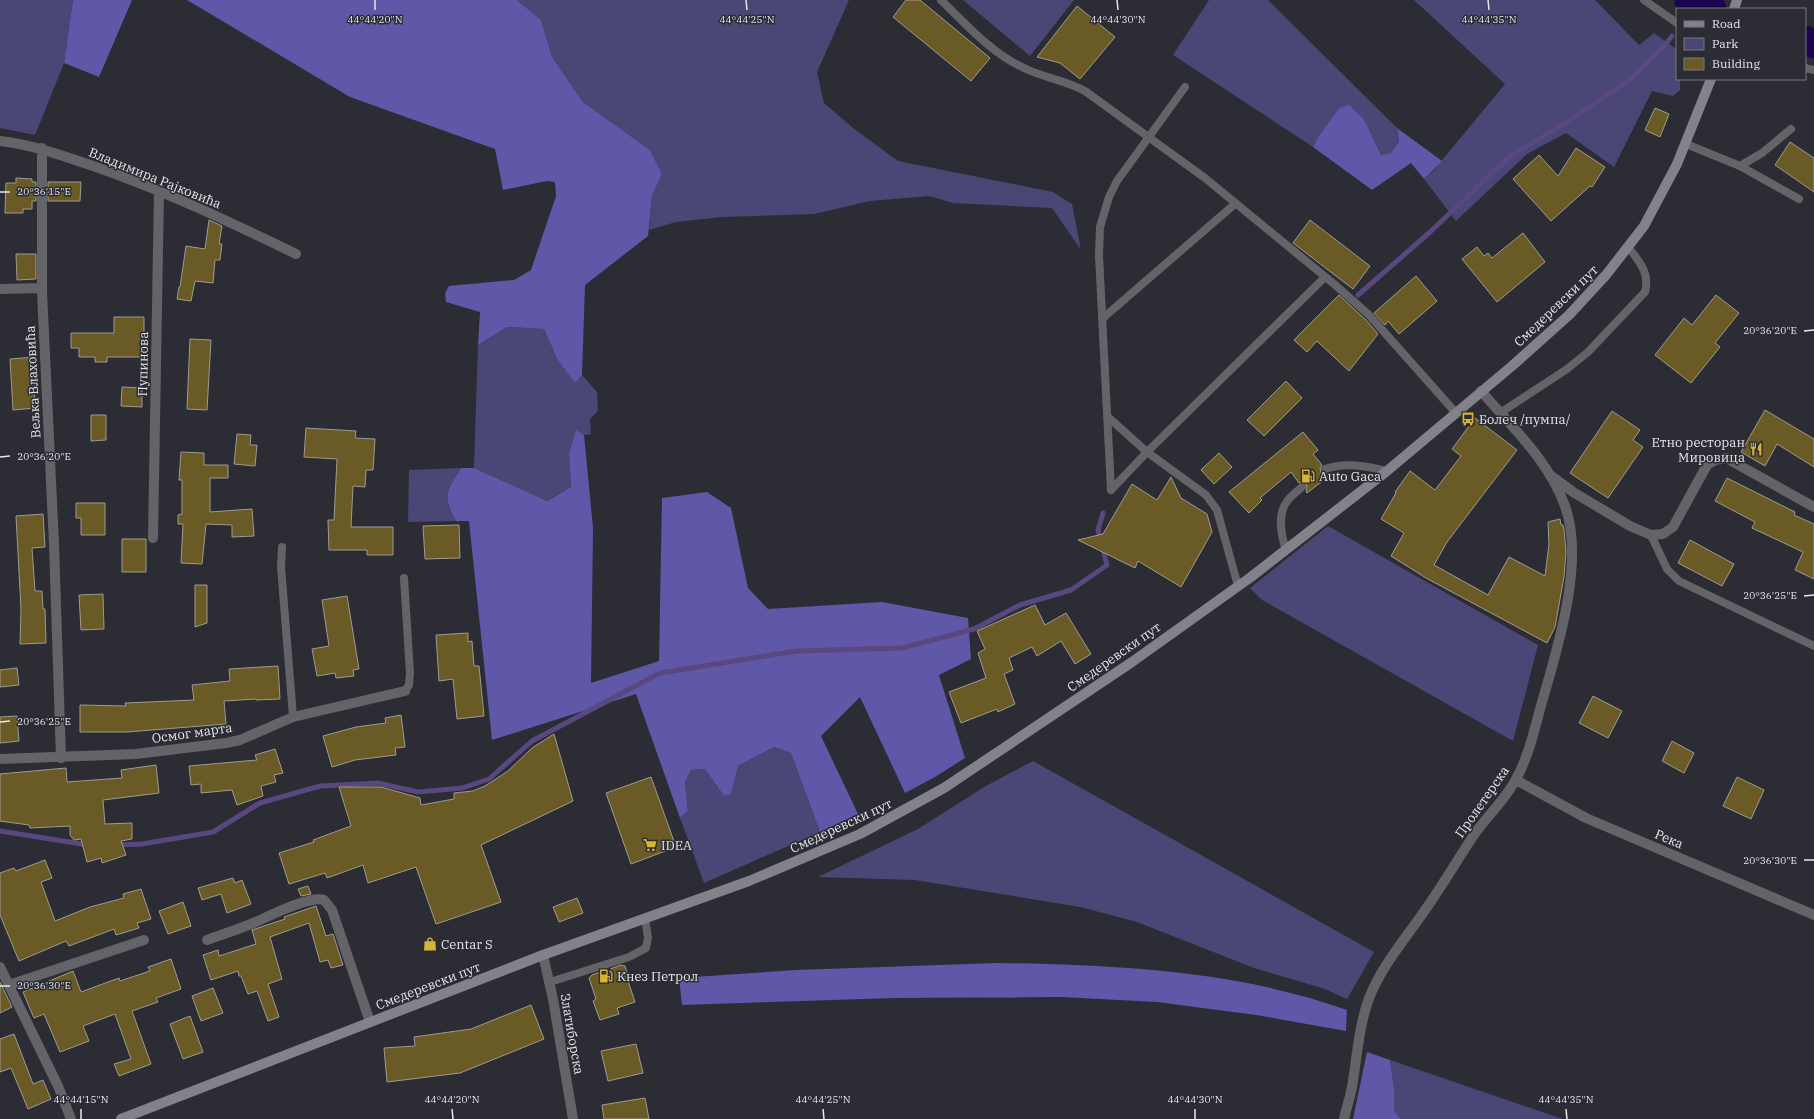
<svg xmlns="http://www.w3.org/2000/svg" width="1814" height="1119" font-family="'IBM Plex Serif',serif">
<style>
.green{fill:#4a4675}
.forest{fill:#5f57a7}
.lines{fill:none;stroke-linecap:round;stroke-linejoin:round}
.stream{stroke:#59477f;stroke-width:5}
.river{stroke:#1c0350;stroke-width:29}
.building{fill:#6a5a26;stroke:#9e9b90}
.service{stroke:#646468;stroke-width:8}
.minor{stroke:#646468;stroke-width:10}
.secondary{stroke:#82828a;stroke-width:10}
.ticks{fill:none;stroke:#e6e6ec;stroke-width:1.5}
.labels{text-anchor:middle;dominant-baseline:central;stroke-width:3;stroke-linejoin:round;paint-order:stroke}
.street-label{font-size:13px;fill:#e6e6ec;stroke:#2c2c35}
.poi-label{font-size:13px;fill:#e6e6ec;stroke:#2c2c35;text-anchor:start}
.ticks-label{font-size:10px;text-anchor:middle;fill:#e6e6ec;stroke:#2c2c35;stroke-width:3;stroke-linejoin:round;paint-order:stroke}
</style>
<rect width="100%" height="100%" fill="#2c2c35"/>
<path class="green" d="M 0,0 L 73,0 L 64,63 L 35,135 L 0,128 Z
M 517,0 L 849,0 L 817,72 L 824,103 L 853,128 L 898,161 L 1053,192 L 1072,204 L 1081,250 L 1052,208 L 953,203 L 930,196 L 870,201 L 814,214 L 722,217 L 676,222 L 649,230 L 652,196 L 662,174 L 650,150 L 583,102 L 552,57 L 541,20 Z
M 963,0 L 1074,0 L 1030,56 Z
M 1209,0 L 1268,0 L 1397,128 L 1399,140 L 1391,153 L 1381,155 L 1364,119 L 1339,108 L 1318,137 L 1313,147 L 1173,55 Z
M 1414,0 L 1595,0 L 1639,45 L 1654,33 L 1676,49 L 1677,48 L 1677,79 L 1680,79 L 1680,90 L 1673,96 L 1652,91 L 1614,167 L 1566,133 L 1527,154 L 1456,221 L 1424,179 L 1434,170 L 1505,84 Z
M 507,327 L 544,329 L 557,359 L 575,382 L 582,375 L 597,392 L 598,411 L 590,419 L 591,434 L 584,435 L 576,431 L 569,452 L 571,487 L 546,501 L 474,468 L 478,345 Z
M 461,468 C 446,492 442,495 456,521 L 408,522 L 409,470 Z
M 1328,526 L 1538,645 L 1513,741 L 1262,600 L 1250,588 Z
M 774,747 L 791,753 L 820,832 L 704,883 L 680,818 L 688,811 L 685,782 L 691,770 L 705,769 L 724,796 L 731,794 L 738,766 Z
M 1033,761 L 1374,952 L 1347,999 L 1325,989 L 1254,968 L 1137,922 L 1080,907 L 915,880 L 818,877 L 918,829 L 984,787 Z
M 1390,1060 L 1563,1119 L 1401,1119 L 1394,1111 L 1394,1089 Z"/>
<path class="forest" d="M 73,0 L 132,0 L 99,77 L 64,63 Z
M 187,0 L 517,0 L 541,20 L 552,57 L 583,102 L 650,150 L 662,174 L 652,196 L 648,236 L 585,285 L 582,375 L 575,383 L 557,359 L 544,329 L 507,327 L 478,345 L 480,312 L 446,302 L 445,293 L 449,286 L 514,280 L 531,270 L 556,196 L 555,182 L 547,181 L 503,190 L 495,149 L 350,97 Z
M 1349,105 L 1364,119 L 1381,155 L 1391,153 L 1399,141 L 1397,128 L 1442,161 L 1424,179 L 1411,163 L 1372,190 L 1313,147 L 1318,137 L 1339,108 Z
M 576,430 L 584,435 L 593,528 L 591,683 L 659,661 L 662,498 L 707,492 L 731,508 L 748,588 L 768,609 L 882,602 L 968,618 L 971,659 L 939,675 L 965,758 L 935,777 L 905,793 L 860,697 L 821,736 L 858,814 L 820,832 L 791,753 L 774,747 L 738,766 L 731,794 L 724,796 L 705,769 L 691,770 L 685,782 L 688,811 L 680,818 L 636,694 L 492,740 L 469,521 L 456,521 C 442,495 446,492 461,468 L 474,468 L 547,501 L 571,487 L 569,452 Z
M 996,963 C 1114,965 1235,970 1347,1010 L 1346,1031 L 1256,1015 L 1157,1002 L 1061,997 L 895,998 L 682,1005 L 679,978 L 796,970 Z
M 1367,1052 L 1390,1060 L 1394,1089 L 1394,1111 L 1401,1119 L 1353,1119 Z"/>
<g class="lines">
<path class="stream" d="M 1691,9 L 1694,3
M 1358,295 L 1429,233 L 1510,156 L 1559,127 L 1632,78 L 1665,45 L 1672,36
M 0,831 L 88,845
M 116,845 L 142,844 L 213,832 L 260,803 L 320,786 L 378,783 L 418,792 L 462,788 L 489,779 L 532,741 L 660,673 L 796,651 L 902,648 L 974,629 L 1020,605 L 1071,590 L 1107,565 L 1098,530 L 1103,513"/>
<path class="river" d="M 1689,0 L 1712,9
M 1805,40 L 1814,44"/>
</g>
<path class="building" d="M 906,0 L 920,0 L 990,58 L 971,81 L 893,17 Z
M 1077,6 L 1115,37 L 1080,79 L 1060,63 L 1037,57 Z
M 1655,108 L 1669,114 L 1660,137 L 1645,130 Z
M 1790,142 L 1814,158 L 1814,192 L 1775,165 Z
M 1576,148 L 1605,167 L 1592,187 L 1590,186 L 1551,221 L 1513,179 L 1539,155 L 1558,176 Z
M 16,178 L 32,179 L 32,182 L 36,182 L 36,201 L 32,201 L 32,209 L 23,209 L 23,213 L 5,213 L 6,183 L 16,183 Z
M 48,182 L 81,182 L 80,201 L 48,201 Z
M 209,220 L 222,226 L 219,244 L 222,244 L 220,260 L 215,260 L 213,283 L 195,281 L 191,301 L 177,299 L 179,287 L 180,287 L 186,246 L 205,249 Z
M 1310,220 L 1370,266 L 1353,289 L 1293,243 Z
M 1523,233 L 1545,262 L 1497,302 L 1462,259 L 1477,247 L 1484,256 L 1488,253 L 1492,258 Z
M 16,254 L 36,254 L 36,279 L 17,280 Z
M 1416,276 L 1437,301 L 1399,334 L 1388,321 L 1385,325 L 1374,313 Z
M 1339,295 L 1366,320 L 1378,334 L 1349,371 L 1317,341 L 1307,352 L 1294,340 Z
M 1716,295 L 1739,313 L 1715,343 L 1720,347 L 1691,383 L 1655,355 L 1684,318 L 1692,325 Z
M 114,317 L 144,317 L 144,357 L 107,357 L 107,362 L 95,362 L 95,357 L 79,357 L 79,348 L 71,348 L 71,333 L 114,333 Z
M 190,339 L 211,340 L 207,410 L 187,409 Z
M 36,357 L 38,389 L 34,389 L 36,408 L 13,410 L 10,359 Z
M 1286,381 L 1302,398 L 1264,436 L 1247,420 Z
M 122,387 L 142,388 L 142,407 L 121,406 Z
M 1765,410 L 1814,439 L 1814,467 L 1777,444 L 1765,466 L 1741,452 Z
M 1612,411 L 1640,430 L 1633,440 L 1643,447 L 1608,498 L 1570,473 Z
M 91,415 L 106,415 L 106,440 L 91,441 Z
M 1475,418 L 1517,450 L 1447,542 L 1434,565 L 1488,595 L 1509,557 L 1545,576 L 1549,544 L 1548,522 L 1560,519 L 1561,525 L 1563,525 L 1564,529 L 1566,552 L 1564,577 L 1555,627 L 1547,643 L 1426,578 L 1391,556 L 1404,533 L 1381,519 L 1396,493 L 1395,492 L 1410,471 L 1435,490 L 1461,456 L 1452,449 Z
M 306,428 L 356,431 L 355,438 L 375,439 L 373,470 L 366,470 L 365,487 L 353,486 L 351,527 L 393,527 L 393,555 L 367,555 L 367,550 L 329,550 L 328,520 L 334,520 L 337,459 L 304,457 Z
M 1303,432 L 1318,450 L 1313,454 L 1322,465 L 1320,468 L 1321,473 L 1330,475 L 1307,493 L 1306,491 L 1307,488 L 1306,484 L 1303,482 L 1299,483 L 1291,472 L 1260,498 L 1262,500 L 1249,513 L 1229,492 Z
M 237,434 L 251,435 L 250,445 L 257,445 L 255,466 L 234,464 Z
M 181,452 L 204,453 L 204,465 L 228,465 L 228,478 L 210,478 L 210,512 L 252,509 L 254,536 L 232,537 L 232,525 L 206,524 L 202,564 L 181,563 L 183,524 L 178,524 L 178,515 L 182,514 L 182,480 L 179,480 Z
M 1219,453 L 1232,467 L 1214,484 L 1201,470 Z
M 1171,477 L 1181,498 L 1207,514 L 1212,532 L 1181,587 L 1138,561 L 1135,568 L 1078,540 L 1103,534 L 1132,484 L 1157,500 Z
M 1727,478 L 1795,512 L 1794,515 L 1814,524 L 1814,579 L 1795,570 L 1803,552 L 1752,528 L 1755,522 L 1715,501 Z
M 76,503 L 105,503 L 105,535 L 81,535 L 81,518 L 76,518 Z
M 43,514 L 45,547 L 32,548 L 35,591 L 42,591 L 43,609 L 45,609 L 46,643 L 20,644 L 21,609 L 16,516 Z
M 459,525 L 460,558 L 425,559 L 423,526 Z
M 122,539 L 146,539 L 146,572 L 122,572 Z
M 1690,540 L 1734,564 L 1722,586 L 1678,563 Z
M 195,585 L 207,585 L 207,623 L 195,627 Z
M 103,594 L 104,629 L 81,630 L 79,595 Z
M 347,596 L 359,669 L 353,670 L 354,676 L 336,678 L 335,673 L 317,676 L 312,649 L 329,646 L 322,600 Z
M 1035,605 L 1045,625 L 1066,613 L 1091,654 L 1075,664 L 1061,641 L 1037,656 L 1032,647 L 1009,658 L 1013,670 L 1004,674 L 1015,704 L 998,712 L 997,709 L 961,723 L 949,692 L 986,678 L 978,653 L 985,649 L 977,631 Z
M 468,633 L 468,642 L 472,641 L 474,666 L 479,666 L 484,716 L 457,719 L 453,679 L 439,681 L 436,635 Z
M 278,666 L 280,699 L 256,700 L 256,699 L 224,701 L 226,724 L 127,732 L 80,732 L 80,705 L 126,706 L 125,703 L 194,700 L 192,685 L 230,681 L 229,669 Z
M 17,668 L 19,685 L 0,687 L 0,670 Z
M 1593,696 L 1622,711 L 1608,738 L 1579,723 Z
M 401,715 L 405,747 L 395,748 L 396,755 L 355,760 L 332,767 L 323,736 L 356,727 L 386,723 L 385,718 Z
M 17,716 L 19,741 L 0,743 L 0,717 Z
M 554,734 L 573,801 L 481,845 L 501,902 L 436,924 L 416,867 L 368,883 L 363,865 L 327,878 L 325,873 L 289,884 L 279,853 L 314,842 L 313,840 L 351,826 L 339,787 L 381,787 L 420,798 L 421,805 L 454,799 L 454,793 L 473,791 L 485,786 L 508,771 L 532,748 Z
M 1672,741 L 1694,753 L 1684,773 L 1662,761 Z
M 275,749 L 283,773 L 274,775 L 276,782 L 261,786 L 263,796 L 237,805 L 232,790 L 201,793 L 201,784 L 191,785 L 189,766 L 257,760 L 255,755 Z
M 156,765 L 159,793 L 103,800 L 105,824 L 132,823 L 132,839 L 121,841 L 126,855 L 102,863 L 101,858 L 87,862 L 81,839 L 74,840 L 70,835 L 70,826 L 30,828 L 29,825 L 0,821 L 0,774 L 66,768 L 67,782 L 122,778 L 121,770 Z
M 651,777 L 676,847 L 631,864 L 606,793 Z
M 1737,777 L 1764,790 L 1751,819 L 1723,806 Z
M 45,860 L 52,878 L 41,882 L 55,921 L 90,907 L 124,898 L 123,894 L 141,889 L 151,919 L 137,923 L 139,928 L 116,935 L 114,929 L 69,946 L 66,941 L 19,961 L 0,915 L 0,873 L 14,868 L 16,871 Z
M 233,878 L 235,883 L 242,880 L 251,904 L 227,913 L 221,894 L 202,900 L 198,888 Z
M 308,886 L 311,894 L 301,896 L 298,889 Z
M 577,898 L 583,913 L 559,922 L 553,907 Z
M 183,902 L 191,926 L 168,934 L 159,911 Z
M 316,906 L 326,936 L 333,934 L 343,965 L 331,968 L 328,960 L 320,962 L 309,923 L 270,937 L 282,979 L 268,984 L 279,1017 L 268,1021 L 257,991 L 248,994 L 241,976 L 239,976 L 238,971 L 211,980 L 203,955 L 218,950 L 219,956 L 256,944 L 252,930 L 285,919 L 284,917 Z
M 171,959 L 181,989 L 156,998 L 158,1002 L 132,1011 L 151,1064 L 119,1076 L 114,1064 L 131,1059 L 115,1014 L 83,1026 L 89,1041 L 60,1052 L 44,1014 L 34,1018 L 23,992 L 73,971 L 81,992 L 119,978 L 120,981 L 150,971 L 148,967 Z
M 621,965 L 625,966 L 628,976 L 627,978 L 635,1002 L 617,1008 L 619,1014 L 600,1020 L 593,1001 L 596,999 L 589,978 L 592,975 L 603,971 L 607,972 L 610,969 Z
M 0,982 L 12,1007 L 0,1013 Z
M 213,988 L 223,1013 L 201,1021 L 192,996 Z
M 531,1005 L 544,1039 L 460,1073 L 387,1082 L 384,1048 L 415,1046 L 414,1037 L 471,1029 Z
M 190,1016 L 203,1052 L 183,1059 L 170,1024 Z
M 14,1034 L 33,1084 L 43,1080 L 51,1099 L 28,1109 L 11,1068 L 0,1072 L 0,1039 Z
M 636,1044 L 643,1073 L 608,1081 L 601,1051 Z
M 645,1098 L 649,1119 L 604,1119 L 602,1105 Z"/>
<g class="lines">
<path class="service" d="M 941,0 C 966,24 992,54 1024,68 C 1044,78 1065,80 1085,91 L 1205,178 L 1334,284 L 1369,315 L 1456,413
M 1644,0 L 1677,23
M 1805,68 L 1814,70
M 1686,144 L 1740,166 L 1799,199
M 1740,166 L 1762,153 L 1791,129
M 1103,318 L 1236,203
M 1500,413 L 1567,369 L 1588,352 L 1645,292 C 1650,273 1640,263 1629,248
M 1108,417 L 1147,452 L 1206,495 L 1217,510 L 1238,586
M 1325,469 C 1346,462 1366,466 1387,471
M 1111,490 L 1099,256 L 1100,227 L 1109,197 L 1117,181 L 1185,87
M 1111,490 L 1147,452 L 1325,277
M 1651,535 L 1667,569 L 1679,581 L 1814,646
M 282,547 L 281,567 L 293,717
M 1286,550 C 1281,535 1277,513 1288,500 C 1292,495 1298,491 1302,487
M 404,578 L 410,673 L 409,685 L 405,691
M 550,982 L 629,957 L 646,948 L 648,938 L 645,918"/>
<path class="minor" d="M 0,141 C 34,145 64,156 96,167 C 165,191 230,222 296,254
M 42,148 L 42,292 L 54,544 L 61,758
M 0,289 L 42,288
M 1553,477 L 1573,492 L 1630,526 L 1651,535 L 1663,534 L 1673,527 L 1707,465 L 1715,460 L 1726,458 L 1814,507
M 153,538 L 159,191
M 0,759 L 136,754 L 226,743 L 240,740 L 293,717 L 405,691
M 1516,780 L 1586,818 L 1814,915
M 207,940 C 221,935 236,930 251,924 C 266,918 309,895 324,900 L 332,910 L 370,1022
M 543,955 L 553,999 L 573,1119
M 0,967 L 58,1086 L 71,1119
M 9,985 L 144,940
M 1344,1119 C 1346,1109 1350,1098 1352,1087 C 1358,1052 1359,1013 1377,981 C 1389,957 1408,935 1423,913 C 1441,888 1457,860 1474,835 C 1487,816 1506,799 1516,779 C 1529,756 1535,727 1542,702 C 1558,647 1585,561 1565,506 C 1549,461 1512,427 1481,391"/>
<path class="secondary" d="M 1734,9 L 1737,0
M 121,1119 L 543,955 L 749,881 L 860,834 L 944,788 L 1132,662 L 1251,577 L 1387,471 L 1512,366 L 1569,315 L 1606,275 L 1644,226 L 1677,164 L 1711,79"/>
</g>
<path class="ticks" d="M 375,0 L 375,10M 746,0 L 747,10M 1117,0 L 1118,10M 1488,0 L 1489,10M 0,192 L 10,192M 1804,331 L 1814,330M 0,457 L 10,456M 1804,596 L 1814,595M 0,722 L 10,721M 1804,860 L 1814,860M 0,986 L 10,986M 81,1109 L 81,1119M 452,1109 L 453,1119M 823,1109 L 824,1119M 1195,1109 L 1195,1119M 1566,1109 L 1567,1119"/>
<defs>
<g id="bus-bare" transform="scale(1.08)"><path d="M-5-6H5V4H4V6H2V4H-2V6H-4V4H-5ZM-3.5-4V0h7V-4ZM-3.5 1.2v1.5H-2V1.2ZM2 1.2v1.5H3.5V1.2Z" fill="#d8b434" stroke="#2c2c35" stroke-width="2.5" paint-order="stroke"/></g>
<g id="restaurant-bare" transform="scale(1.08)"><path d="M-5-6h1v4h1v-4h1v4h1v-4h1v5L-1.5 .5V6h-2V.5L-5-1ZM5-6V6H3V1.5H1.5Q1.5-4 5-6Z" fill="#d8b434" stroke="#2c2c35" stroke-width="2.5" paint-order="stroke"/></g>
<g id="fuel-bare" transform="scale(1.08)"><path d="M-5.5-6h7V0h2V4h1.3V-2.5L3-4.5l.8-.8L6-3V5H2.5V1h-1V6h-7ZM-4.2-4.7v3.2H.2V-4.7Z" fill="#d8b434" stroke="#2c2c35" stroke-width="2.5" paint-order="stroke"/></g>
<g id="supermarket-bare" transform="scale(1.08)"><path d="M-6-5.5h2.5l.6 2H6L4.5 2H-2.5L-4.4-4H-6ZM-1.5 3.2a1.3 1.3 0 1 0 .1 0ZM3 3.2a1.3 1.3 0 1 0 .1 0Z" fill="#d8b434" stroke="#2c2c35" stroke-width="2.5" paint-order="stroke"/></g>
<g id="shop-bare" transform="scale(1.08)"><path d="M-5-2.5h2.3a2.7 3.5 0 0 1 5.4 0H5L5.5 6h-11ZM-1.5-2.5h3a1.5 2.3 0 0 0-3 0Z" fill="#d8b434" stroke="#2c2c35" stroke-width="2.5" paint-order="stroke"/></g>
</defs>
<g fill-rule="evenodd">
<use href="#bus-bare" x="1468" y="419"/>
<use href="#restaurant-bare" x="1756" y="449"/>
<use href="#fuel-bare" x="1308" y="476"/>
<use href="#supermarket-bare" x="650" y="845"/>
<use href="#shop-bare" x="430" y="944"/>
<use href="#fuel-bare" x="606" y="976"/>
</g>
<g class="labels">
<g class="street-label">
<text transform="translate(155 178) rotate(22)">Владимира Рајковића</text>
<text transform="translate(1556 306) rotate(-44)">Смедеревски пут</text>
<text transform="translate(143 364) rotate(-89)">Пупинова</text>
<text transform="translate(33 382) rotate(-93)">Вељка Влаховића</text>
<text transform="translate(1114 657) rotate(-35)">Смедеревски пут</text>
<text transform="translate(192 733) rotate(-8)">Осмог марта</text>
<text transform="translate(1482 802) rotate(-55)">Пролетерска</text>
<text transform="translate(841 826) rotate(-25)">Смедеревски пут</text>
<text transform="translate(1669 839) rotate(23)">Река</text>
<text transform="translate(428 986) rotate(-21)">Смедеревски пут</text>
<text transform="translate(572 1034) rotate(80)">Златиборска</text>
</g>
<g class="poi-label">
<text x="1479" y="419">Болеч /пумпа/</text>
<text x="1745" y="442" text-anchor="end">Етно ресторан<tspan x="1745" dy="15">Мировица</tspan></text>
<text x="1319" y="476">Auto Gaca</text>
<text x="661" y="845">IDEA</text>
<text x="441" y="944">Centar S</text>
<text x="617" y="976">Кнез Петрол</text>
</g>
</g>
<g class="ticks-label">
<text x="375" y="23">44°44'20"N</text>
<text x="747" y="23">44°44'25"N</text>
<text x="1118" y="23">44°44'30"N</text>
<text x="1489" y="23">44°44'35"N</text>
<text x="44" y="195">20°36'15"E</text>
<text x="1770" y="334">20°36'20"E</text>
<text x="44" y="460">20°36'20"E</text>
<text x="1770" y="599">20°36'25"E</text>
<text x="44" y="725">20°36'25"E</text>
<text x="1770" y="864">20°36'30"E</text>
<text x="44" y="989">20°36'30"E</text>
<text x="81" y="1103">44°44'15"N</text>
<text x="452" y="1103">44°44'20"N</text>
<text x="823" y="1103">44°44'25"N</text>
<text x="1195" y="1103">44°44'30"N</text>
<text x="1566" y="1103">44°44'35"N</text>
</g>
<rect x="1676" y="8" width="130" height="72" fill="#2c2c35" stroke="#76767e"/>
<rect x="1684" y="21" width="20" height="6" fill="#82828a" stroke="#76767e"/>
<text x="1712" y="28" font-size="12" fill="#e6e6ec">Road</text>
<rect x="1684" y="38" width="20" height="12" fill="#4a4675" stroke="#76767e"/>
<text x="1712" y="48" font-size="12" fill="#e6e6ec">Park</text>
<rect x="1684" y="58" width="20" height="12" fill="#6a5a26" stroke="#76767e"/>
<text x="1712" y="68" font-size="12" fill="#e6e6ec">Building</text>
</svg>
